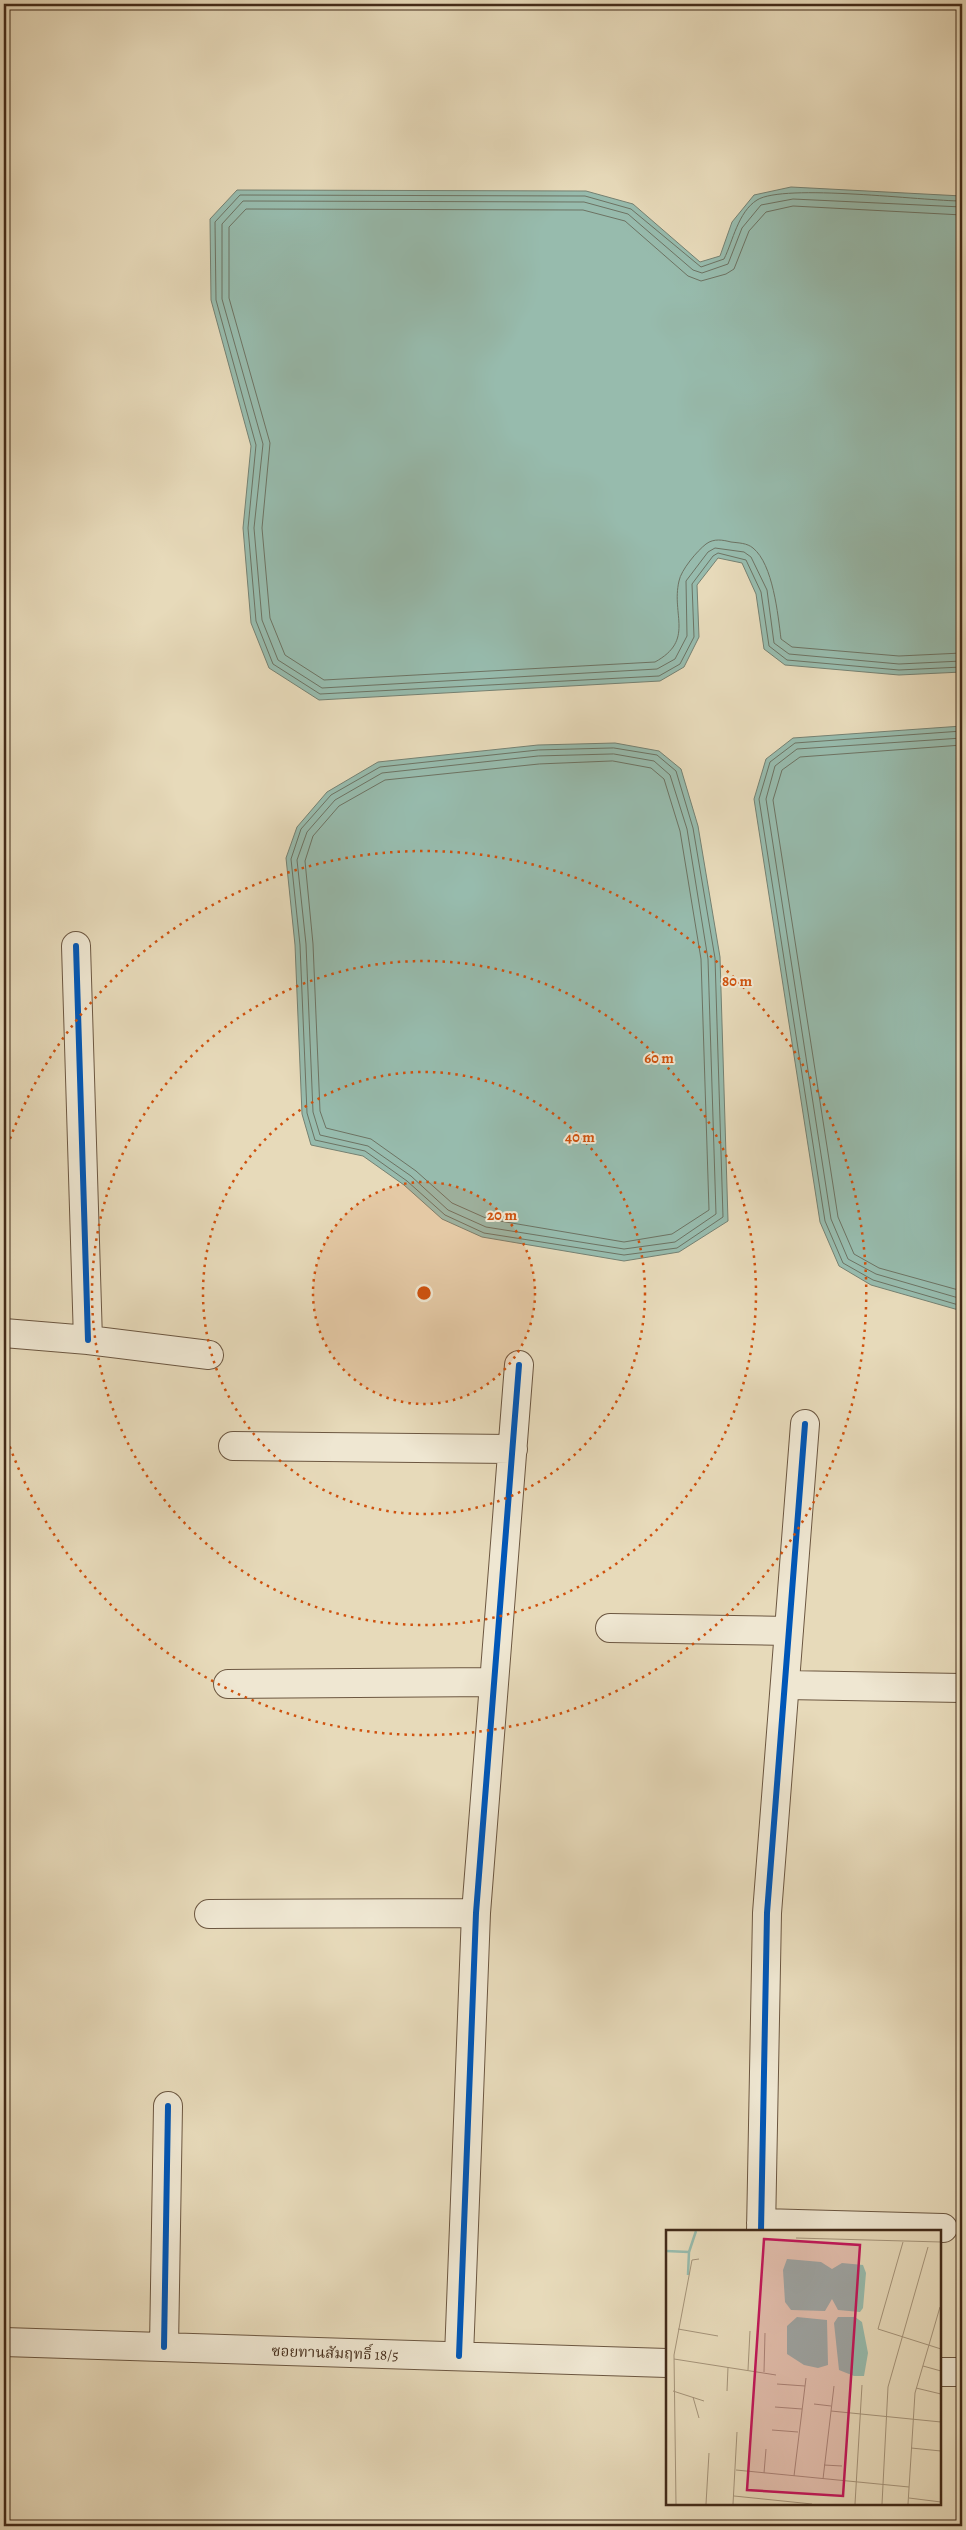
<svg xmlns="http://www.w3.org/2000/svg" width="966" height="2530" font-family="Alegreya,'Noto Serif Thai',serif">
<style>
.water{fill:#97bbad;stroke:#758172}
.lines{fill:none;stroke-linecap:round;stroke-linejoin:round}
.shore{stroke:#6d7363;stroke-width:1}
.street-casing{stroke:#6c5741;stroke-width:30}
.street{stroke:#efe7d2;stroke-width:28}
.cycleway-casing{stroke:#efe7d2;stroke-width:9}
.cycleway{stroke:#0057b8;stroke-width:6}
.ring{fill:none;stroke:#cf520e;stroke-width:2.5;stroke-dasharray:2.5 5}
.labels{text-anchor:middle;dominant-baseline:central;stroke-width:4;stroke-linejoin:round;paint-order:stroke}
.street-label{font-size:15px;fill:#432b19;stroke:#efe7d2}
.inset-river{fill:none;stroke:#97bbad;stroke-width:2.5}
.inset-road{fill:none;stroke:#a5947a;stroke-width:1}
.view{fill:#c2185b;fill-opacity:0.15;stroke:#c2185b;stroke-width:2.5}
.inset-edge{fill:none;stroke:#432b19;stroke-width:2.5}
.centre{fill:#cf520e;stroke:#efe7d2;stroke-width:2.5}
.ring-label{font-size:15px;text-anchor:middle;font-weight:bold;fill:#cf520e;stroke:#efe7d2;stroke-width:4;stroke-linejoin:round;paint-order:stroke}
</style>
<rect width="100%" height="100%" fill="#e7daba"/>
<filter id="stains"><feTurbulence type="fractalNoise" baseFrequency=".004" numOctaves="4"/><feColorMatrix values="0 0 0 0 .2 0 0 0 0 .09 0 0 0 0 .02 0 0 0 .5 -.17"/></filter>
<radialGradient id="worn" r=".72"><stop offset=".6" stop-color="#630" stop-opacity="0"/><stop offset="1" stop-color="#630" stop-opacity=".3"/></radialGradient>
<path class="water" d="M 791,187 L 962,196 L 962,672 L 899,675 L 785,665 L 764,649 L 756,594 L 742,563 L 718,558 L 697,585 L 699,637 L 684,667 L 660,681 L 319,700 L 269,668 L 251,623 L 243,528 L 251,446 L 211,300 L 210,219 L 237,190 L 586,191 L 633,204 L 700,262 L 720,256 L 732,222 L 754,195 Z
M 962,726 L 962,1311 L 871,1285 L 839,1266 L 820,1222 L 754,799 L 766,759 L 793,738 Z
M 615,743 L 659,751 L 681,769 L 698,826 L 720,957 L 728,1221 L 679,1252 L 624,1261 L 482,1237 L 442,1219 L 404,1185 L 363,1156 L 311,1145 L 302,1114 L 295,945 L 286,858 L 297,827 L 327,792 L 378,762 L 538,745 Z"/>
<g class="lines">
<path class="shore" d="M 962,201 C 923,201 784,183 757,200 C 738,212 733,241 724,259 L 701,267 L 631,209 L 585,196 L 240,195 L 215,222 L 216,300 L 256,445 L 248,528 L 256,621 L 273,664 L 320,694 L 659,676 L 680,664 L 694,637 L 692,584 L 713,556 L 718,553 L 746,560 L 761,592 L 769,646 L 787,660 L 899,670 L 962,667
M 962,207 L 793,199 L 761,205 L 742,228 L 728,264 L 702,273 L 693,270 L 628,214 L 584,202 L 243,201 L 222,224 L 222,299 L 263,444 L 254,528 L 262,620 L 278,660 L 322,688 L 657,669 L 675,659 L 687,636 L 686,581 L 708,552 L 715,548 L 744,552 L 751,557 L 767,590 L 774,643 L 789,654 L 899,664 L 962,661
M 962,215 L 793,206 L 766,212 L 749,231 L 734,269 L 726,274 L 701,281 L 688,276 L 625,221 L 583,210 L 246,209 L 229,227 L 229,298 L 270,443 L 262,528 L 270,618 L 285,655 L 324,680 L 655,662 C 695,640 671,615 679,581 C 681,570 697,551 706,544 C 714,538 723,540 731,542 C 739,543 747,543 753,548 C 773,564 778,615 781,639 L 792,647 L 899,656 L 962,653
M 962,731 L 795,743 L 770,762 L 759,799 L 825,1221 L 843,1263 L 873,1280 L 962,1306
M 962,738 L 797,749 L 775,766 L 766,799 L 831,1219 L 848,1259 L 876,1274 L 962,1299
M 962,745 L 800,757 L 782,770 L 773,800 L 838,1217 L 854,1254 L 879,1268 L 962,1291
M 614,748 L 657,755 L 676,771 L 693,828 L 715,958 L 723,1217 L 677,1248 L 624,1255 L 484,1233 L 445,1215 L 407,1181 L 365,1151 L 315,1140 L 307,1113 L 300,945 L 291,859 L 301,829 L 331,795 L 380,767 L 538,750 Z
M 614,754 L 654,761 L 670,775 L 687,829 L 708,959 L 716,1214 L 675,1242 L 624,1249 L 486,1227 L 448,1210 L 411,1176 L 368,1146 L 320,1135 L 313,1112 L 306,944 L 297,860 L 307,832 L 335,800 L 382,773 L 538,756 Z
M 613,761 L 651,768 L 664,779 L 680,831 L 701,959 L 709,1210 L 672,1234 L 624,1242 L 488,1219 L 452,1203 L 416,1171 L 371,1139 L 326,1128 L 320,1111 L 313,944 L 305,861 L 313,836 L 339,806 L 385,780 L 539,764 Z"/>
<g class="street-casing">
<path id="street" d="M 76,946 L 88,1340
M 4,1333 L 88,1340 L 209,1355
M 233,1446 L 513,1449
M 610,1628 L 789,1631
M 228,1684 L 494,1682
M 785,1685 L 962,1688
M 209,1914 L 476,1913
M 761,2223 L 943,2228
M 761,2231 L 767,1913 L 805,1424
M 4,2342 L 667,2363
M 164,2347 L 168,2106
M 459,2356 L 476,1913 L 519,1365
M 940,2372 L 962,2372"/>
</g>
<use href="#street" class="street"/>
<g class="cycleway-casing">
<path id="cycleway" d="M 76,946 L 88,1340
M 761,2231 L 767,1913 L 805,1424
M 164,2347 L 168,2106
M 459,2356 L 476,1913 L 519,1365"/>
</g>
<use href="#cycleway" class="cycleway"/>
</g>
<circle cx="424" cy="1293" r="111" fill="#cf520e" fill-opacity=".12"/>
<g class="ring">
<circle cx="424" cy="1293" r="111"/>
<circle cx="424" cy="1293" r="221"/>
<circle cx="424" cy="1293" r="332"/>
<path d="M5 1153A442 442 0 1 1 5 1433"/>
</g>
<g class="labels">
<g class="street-label">
<text transform="translate(335 2353) rotate(2)">ซอยทานสัมฤทธิ์ 18/5</text>
</g>
</g>
<g transform="translate(666 2230)">
<rect width="275" height="275" fill="#e7daba"/>
<path d="M 121,29 L 155,32 L 166,39 L 176,33 L 197,35 L 200,43 L 197,78 L 194,82 L 172,80 L 166,69 L 159,81 L 125,80 L 119,72 L 117,40 ZM 131,87 L 161,90 L 162,135 L 152,138 L 138,135 L 121,124 L 121,96 ZM 172,87 L 189,87 L 196,92 L 202,123 L 198,146 L 188,146 L 173,140 L 168,93 Z" fill="#97bbad"/>
<path class="inset-river" d="M 0,21 L 23,22M 22,45 L 23,22 L 30,1"/>
<path class="inset-road" d="M 130,8 L 275,12M 237,12 L 212,99 L 275,119M 12,99 L 52,106M 8,129 L 110,145M 257,136 L 275,141M 82,140 L 84,101M 98,142 L 99,103M 111,154 L 139,156M 250,158 L 275,164M 7,161 L 38,171M 61,161 L 62,137M 27,167 L 33,188M 148,174 L 165,176M 109,177 L 136,179M 165,181 L 275,192M 106,200 L 132,202M 245,218 L 275,221M 158,235 L 176,236M 70,240 L 243,257M 98,243 L 100,219M 128,246 L 140,148M 157,249 L 168,156M 68,266 L 146,274M 243,268 L 275,272M 10,274 L 8,125 L 26,30 L 33,29M 40,274 L 43,223M 67,274 L 71,202M 189,274 L 196,155M 216,274 L 222,157 L 262,17M 242,274 L 249,163 L 274,77"/>
<path class="view" d="M 98,9 L 194,15 L 177,266 L 81,260 Z"/>
<rect width="275" height="275" class="inset-edge"/>
</g>
<circle cx="424" cy="1293" r="8" class="centre"/>
<g class="ring-label">
<text x="737" y="986">80 m</text>
<text x="659" y="1063">60 m</text>
<text x="580" y="1142">40 m</text>
<text x="502" y="1220">20 m</text>
</g>
<rect width="966" height="2530" fill="none" stroke="#e7daba" stroke-width="20"/>
<rect x="5" y="5" width="956" height="2520" fill="none" stroke="#432b19" stroke-width="2.5"/>
<rect x="10" y="10" width="946" height="2510" fill="none" stroke="#432b19"/>
<rect width="100%" height="100%" filter="url(#stains)"/>
<rect width="100%" height="100%" fill="url(#worn)"/>
</svg>
